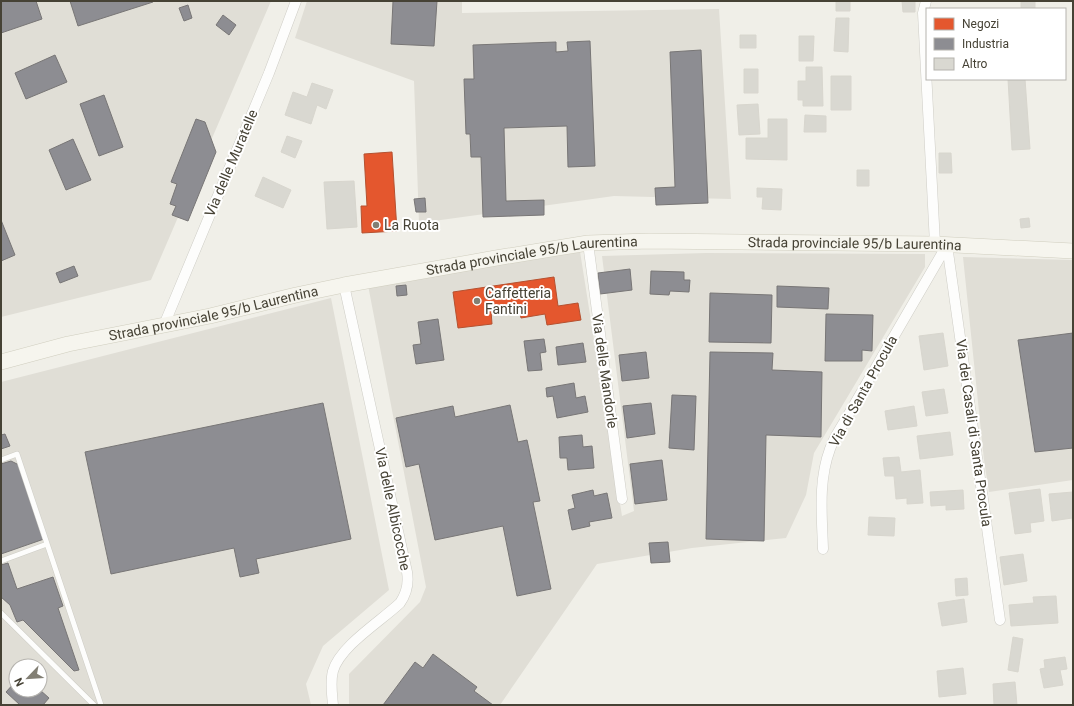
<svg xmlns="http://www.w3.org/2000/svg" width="1074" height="706" font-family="Roboto,sans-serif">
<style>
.industrial{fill:#e0ded6;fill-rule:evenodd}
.shops{fill:#e4572e;stroke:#b55130}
.industry{fill:#8d8d92;stroke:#787676}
.building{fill:#d9d8d1;stroke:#d8d6ce}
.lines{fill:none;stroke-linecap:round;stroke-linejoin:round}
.service-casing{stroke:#cecdc6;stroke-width:6}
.minor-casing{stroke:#cecdc6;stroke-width:11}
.secondary-casing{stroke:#d0cebf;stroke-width:16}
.service{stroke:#fdfdfc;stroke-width:5}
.minor{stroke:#fdfdfc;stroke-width:10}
.secondary{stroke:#f6f5ee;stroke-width:15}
.poi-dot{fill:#827f74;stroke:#fff;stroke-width:1.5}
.labels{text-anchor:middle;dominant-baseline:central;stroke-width:4;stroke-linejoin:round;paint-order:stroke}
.street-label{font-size:14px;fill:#464235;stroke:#fff}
.poi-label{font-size:14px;fill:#464235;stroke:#fff;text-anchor:start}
</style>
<rect width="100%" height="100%" fill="#f0efe8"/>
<path class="industrial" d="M 1,1 L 271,1 L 151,280 L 1,317 Z
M 307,1 L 462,1 L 462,13 L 719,9 L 731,199 L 614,196 L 419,223 L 414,81 L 295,38 Z
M 578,239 L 622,516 L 634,511 L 602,256 L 706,253 L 925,254 L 925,267 L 814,453 L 806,495 L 786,538 L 692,548 L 597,564 L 500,705 L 349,705 L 349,674 L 420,602 L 426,587 L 367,280 Z
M 963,257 L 1073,260 L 1073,480 L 989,492 L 984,460 Z
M 331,298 L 389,590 L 323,646 L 306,684 L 311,705 L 1,705 L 1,382 ZM 16,666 L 40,666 L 40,690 L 16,690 Z"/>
<path class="shops" d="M 392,152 L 397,231 L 362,233 L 361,206 L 367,206 L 364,154 Z
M 554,277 L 558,306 L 578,303 L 581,320 L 547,325 L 545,314 L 521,318 L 520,312 L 511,313 L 510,308 L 491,311 L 492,324 L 458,328 L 453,292 Z"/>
<path class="industry" d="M 1,1 L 36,1 L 42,19 L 1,33 Z
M 70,1 L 153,1 L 153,2 L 78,26 Z
M 393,1 L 437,1 L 434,46 L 391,44 Z
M 188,5 L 192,18 L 184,21 L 179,8 Z
M 223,15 L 236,25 L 229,35 L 216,25 Z
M 590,41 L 595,166 L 568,167 L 567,126 L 504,128 L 506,201 L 544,200 L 544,215 L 483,217 L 481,157 L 471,157 L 470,134 L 466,134 L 464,79 L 474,79 L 473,45 L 556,42 L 556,52 L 568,51 L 567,42 Z
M 701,50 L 708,203 L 656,205 L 655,188 L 675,187 L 670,52 Z
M 55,55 L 67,82 L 26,99 L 15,73 Z
M 104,95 L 123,147 L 99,156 L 80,104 Z
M 196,119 L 205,122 L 216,152 L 188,221 L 172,215 L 176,206 L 170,204 L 177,184 L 171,182 Z
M 73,139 L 91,180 L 66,190 L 49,150 Z
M 425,198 L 426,212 L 416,212 L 414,199 Z
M 1,220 L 15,255 L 1,261 Z
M 74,266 L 78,276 L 60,283 L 56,273 Z
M 630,269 L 632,290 L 600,294 L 598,273 Z
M 651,271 L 684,272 L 684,280 L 690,280 L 689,292 L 670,291 L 669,295 L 650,294 Z
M 406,285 L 407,295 L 397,296 L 396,286 Z
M 777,286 L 829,288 L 828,309 L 777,307 Z
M 710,293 L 772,295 L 771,343 L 709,342 Z
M 826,314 L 873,315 L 872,351 L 862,350 L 862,361 L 825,361 Z
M 438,319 L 444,360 L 416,364 L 413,345 L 421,344 L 418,322 Z
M 1073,333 L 1073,448 L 1035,452 L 1018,340 Z
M 544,339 L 546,352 L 540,353 L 542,370 L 528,371 L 524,341 Z
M 583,343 L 586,362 L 558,365 L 556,347 Z
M 646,352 L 649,378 L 622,381 L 619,355 Z
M 710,352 L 773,353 L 772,370 L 822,372 L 821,437 L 766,435 L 764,541 L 706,539 Z
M 574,383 L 576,398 L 585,396 L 588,412 L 557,418 L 553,396 L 547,397 L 546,388 Z
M 672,395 L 696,396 L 694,450 L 669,448 Z
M 323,403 L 351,539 L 256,559 L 259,573 L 240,577 L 234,548 L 111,574 L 85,452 Z
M 651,403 L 655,434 L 627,438 L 623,406 Z
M 510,405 L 518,442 L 527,440 L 540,501 L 533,502 L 551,589 L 517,596 L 503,526 L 435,540 L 419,464 L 406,467 L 396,418 L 453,406 L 455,417 Z
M 5,434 L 10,446 L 1,449 L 1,435 Z
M 582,435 L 583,447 L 592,446 L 594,468 L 568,470 L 567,458 L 560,458 L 559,437 Z
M 662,460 L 667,500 L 635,504 L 630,464 Z
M 11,461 L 19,465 L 44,539 L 1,554 L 1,464 Z
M 593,490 L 594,496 L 607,493 L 612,518 L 589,522 L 590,526 L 572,530 L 568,510 L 575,508 L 572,495 Z
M 668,542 L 670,562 L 651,563 L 649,543 Z
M 8,563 L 17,589 L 53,577 L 63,606 L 58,608 L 79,670 L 74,671 L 23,620 L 17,622 L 10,605 L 1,597 L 1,565 Z
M 433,654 L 477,687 L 474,691 L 493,705 L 383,705 L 415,662 L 423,668 Z
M 16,681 L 16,690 L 40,690 L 49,698 L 43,705 L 20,705 L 6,692 Z"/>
<path class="building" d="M 836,1 L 850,1 L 850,11 L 836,11 Z
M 902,1 L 915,1 L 915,12 L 903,12 Z
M 1035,1 L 1035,9 L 1021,9 L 1021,2 Z
M 836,18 L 849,18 L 848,52 L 834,51 Z
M 740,35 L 756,35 L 756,48 L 740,48 Z
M 799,36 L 814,36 L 813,61 L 799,61 Z
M 806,67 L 822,67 L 823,106 L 803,106 L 803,100 L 798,100 L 798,81 L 806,81 Z
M 744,69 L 758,69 L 758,93 L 744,93 Z
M 831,76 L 851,76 L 851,110 L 831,110 Z
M 1008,79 L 1025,79 L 1030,149 L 1012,150 Z
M 312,83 L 333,90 L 326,109 L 317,105 L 311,124 L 285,115 L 293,92 L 307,97 Z
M 758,104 L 760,134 L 739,135 L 737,105 Z
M 805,115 L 826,116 L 826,132 L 804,132 Z
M 768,119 L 787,119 L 787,160 L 746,159 L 746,138 L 768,138 Z
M 287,136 L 302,141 L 295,158 L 281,152 Z
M 939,153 L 951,153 L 952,173 L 939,173 Z
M 857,170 L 869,170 L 869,186 L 857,186 Z
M 263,177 L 291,190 L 283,208 L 255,196 Z
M 354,181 L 357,227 L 327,229 L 324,182 Z
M 757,188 L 782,189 L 781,210 L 762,209 L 763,197 L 757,197 Z
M 1029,218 L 1030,227 L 1021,228 L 1020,219 Z
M 943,333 L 948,366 L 924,370 L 919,336 Z
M 944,389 L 948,413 L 926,416 L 922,392 Z
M 914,406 L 917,426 L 888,430 L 885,411 Z
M 950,432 L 953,455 L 920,459 L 917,436 Z
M 899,457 L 901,472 L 920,470 L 923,503 L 907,504 L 907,498 L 896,499 L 894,476 L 885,476 L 883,458 Z
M 1040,489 L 1044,521 L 1030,523 L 1031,532 L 1015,534 L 1009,493 Z
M 963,490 L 964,509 L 946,510 L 946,505 L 931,506 L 930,492 Z
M 1073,492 L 1073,526 L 1072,518 L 1052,521 L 1049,494 Z
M 869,517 L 895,518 L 894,536 L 868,535 Z
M 1023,554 L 1027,581 L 1004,585 L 1000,557 Z
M 967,578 L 968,595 L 956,596 L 955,579 Z
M 1056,596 L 1058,623 L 1011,626 L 1009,605 L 1034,603 L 1033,597 Z
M 964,599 L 967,622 L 942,626 L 938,603 Z
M 1013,637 L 1023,639 L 1018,672 L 1008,670 Z
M 1065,657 L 1067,669 L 1060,670 L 1063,685 L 1044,688 L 1040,669 L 1045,668 L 1044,660 Z
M 963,668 L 966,694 L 939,697 L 937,671 Z
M 1015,682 L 1017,705 L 994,705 L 993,684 Z"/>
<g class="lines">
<g class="service-casing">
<path id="service" d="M 1,460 L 17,454 L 101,705
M 1,561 L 47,544
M 1,613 L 94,705"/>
</g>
<g class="minor-casing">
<path id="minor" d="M 926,1 L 923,13 L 935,244
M 588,243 L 622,499
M 947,245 L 1000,620
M 164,325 L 269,73 L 296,1
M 823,549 C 822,516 818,481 830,449 C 833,440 838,432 843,424 L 947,245
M 333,705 C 332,694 330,682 333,671 C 340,646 381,621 400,603 C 407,593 409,584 407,572 L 344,285"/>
</g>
<g class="secondary-casing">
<g id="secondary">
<path id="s1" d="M 1,362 L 68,344 L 210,316 L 296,295 L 344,285 L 496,258 L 588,243 L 649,241 L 935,244 L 1073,251"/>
</g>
</g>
<use href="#service" class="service"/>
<use href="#minor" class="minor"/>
<use href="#secondary" class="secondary"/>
</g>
<g class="poi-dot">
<circle cx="376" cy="225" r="4"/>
<circle cx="477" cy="301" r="4"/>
</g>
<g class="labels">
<g class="street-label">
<text transform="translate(231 163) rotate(-67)">Via delle Muratelle</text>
<text stroke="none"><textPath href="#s1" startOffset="866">Strada provinciale 95/b Laurentina</textPath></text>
<text stroke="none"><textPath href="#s1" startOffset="542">Strada provinciale 95/b Laurentina</textPath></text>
<text stroke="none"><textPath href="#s1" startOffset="218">Strada provinciale 95/b Laurentina</textPath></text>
<text transform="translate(605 371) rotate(82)">Via delle Mandorle</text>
<text transform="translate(863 391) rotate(-61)">Via di Santa Procula</text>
<text transform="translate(974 433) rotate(82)">Via dei Casali di Santa Procula</text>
<text transform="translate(393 509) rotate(78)">Via delle Albicocche</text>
</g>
<g class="poi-label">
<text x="384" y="225">La Ruota</text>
<text x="485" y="293">Caffetteria<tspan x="485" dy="16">Fantini</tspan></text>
</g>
</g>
<rect width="1074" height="706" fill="none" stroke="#464235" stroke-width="4"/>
<rect x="926" y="8" width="140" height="72" fill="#ffffff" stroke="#b5b3ae"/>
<rect x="934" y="18" width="20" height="12" fill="#e4572e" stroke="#b5b3ae"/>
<text x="962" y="28" font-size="12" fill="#464235">Negozi</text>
<rect x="934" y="38" width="20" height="12" fill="#8d8d92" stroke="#b5b3ae"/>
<text x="962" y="48" font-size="12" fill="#464235">Industria</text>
<rect x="934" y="58" width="20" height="12" fill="#d9d8d1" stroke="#b5b3ae"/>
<text x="962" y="68" font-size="12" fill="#464235">Altro</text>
<g transform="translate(28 678) rotate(245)"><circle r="19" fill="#ffffff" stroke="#b5b3ae"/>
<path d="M0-3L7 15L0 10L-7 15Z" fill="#827f74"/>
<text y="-6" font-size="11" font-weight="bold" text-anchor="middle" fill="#464235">N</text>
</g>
</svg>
